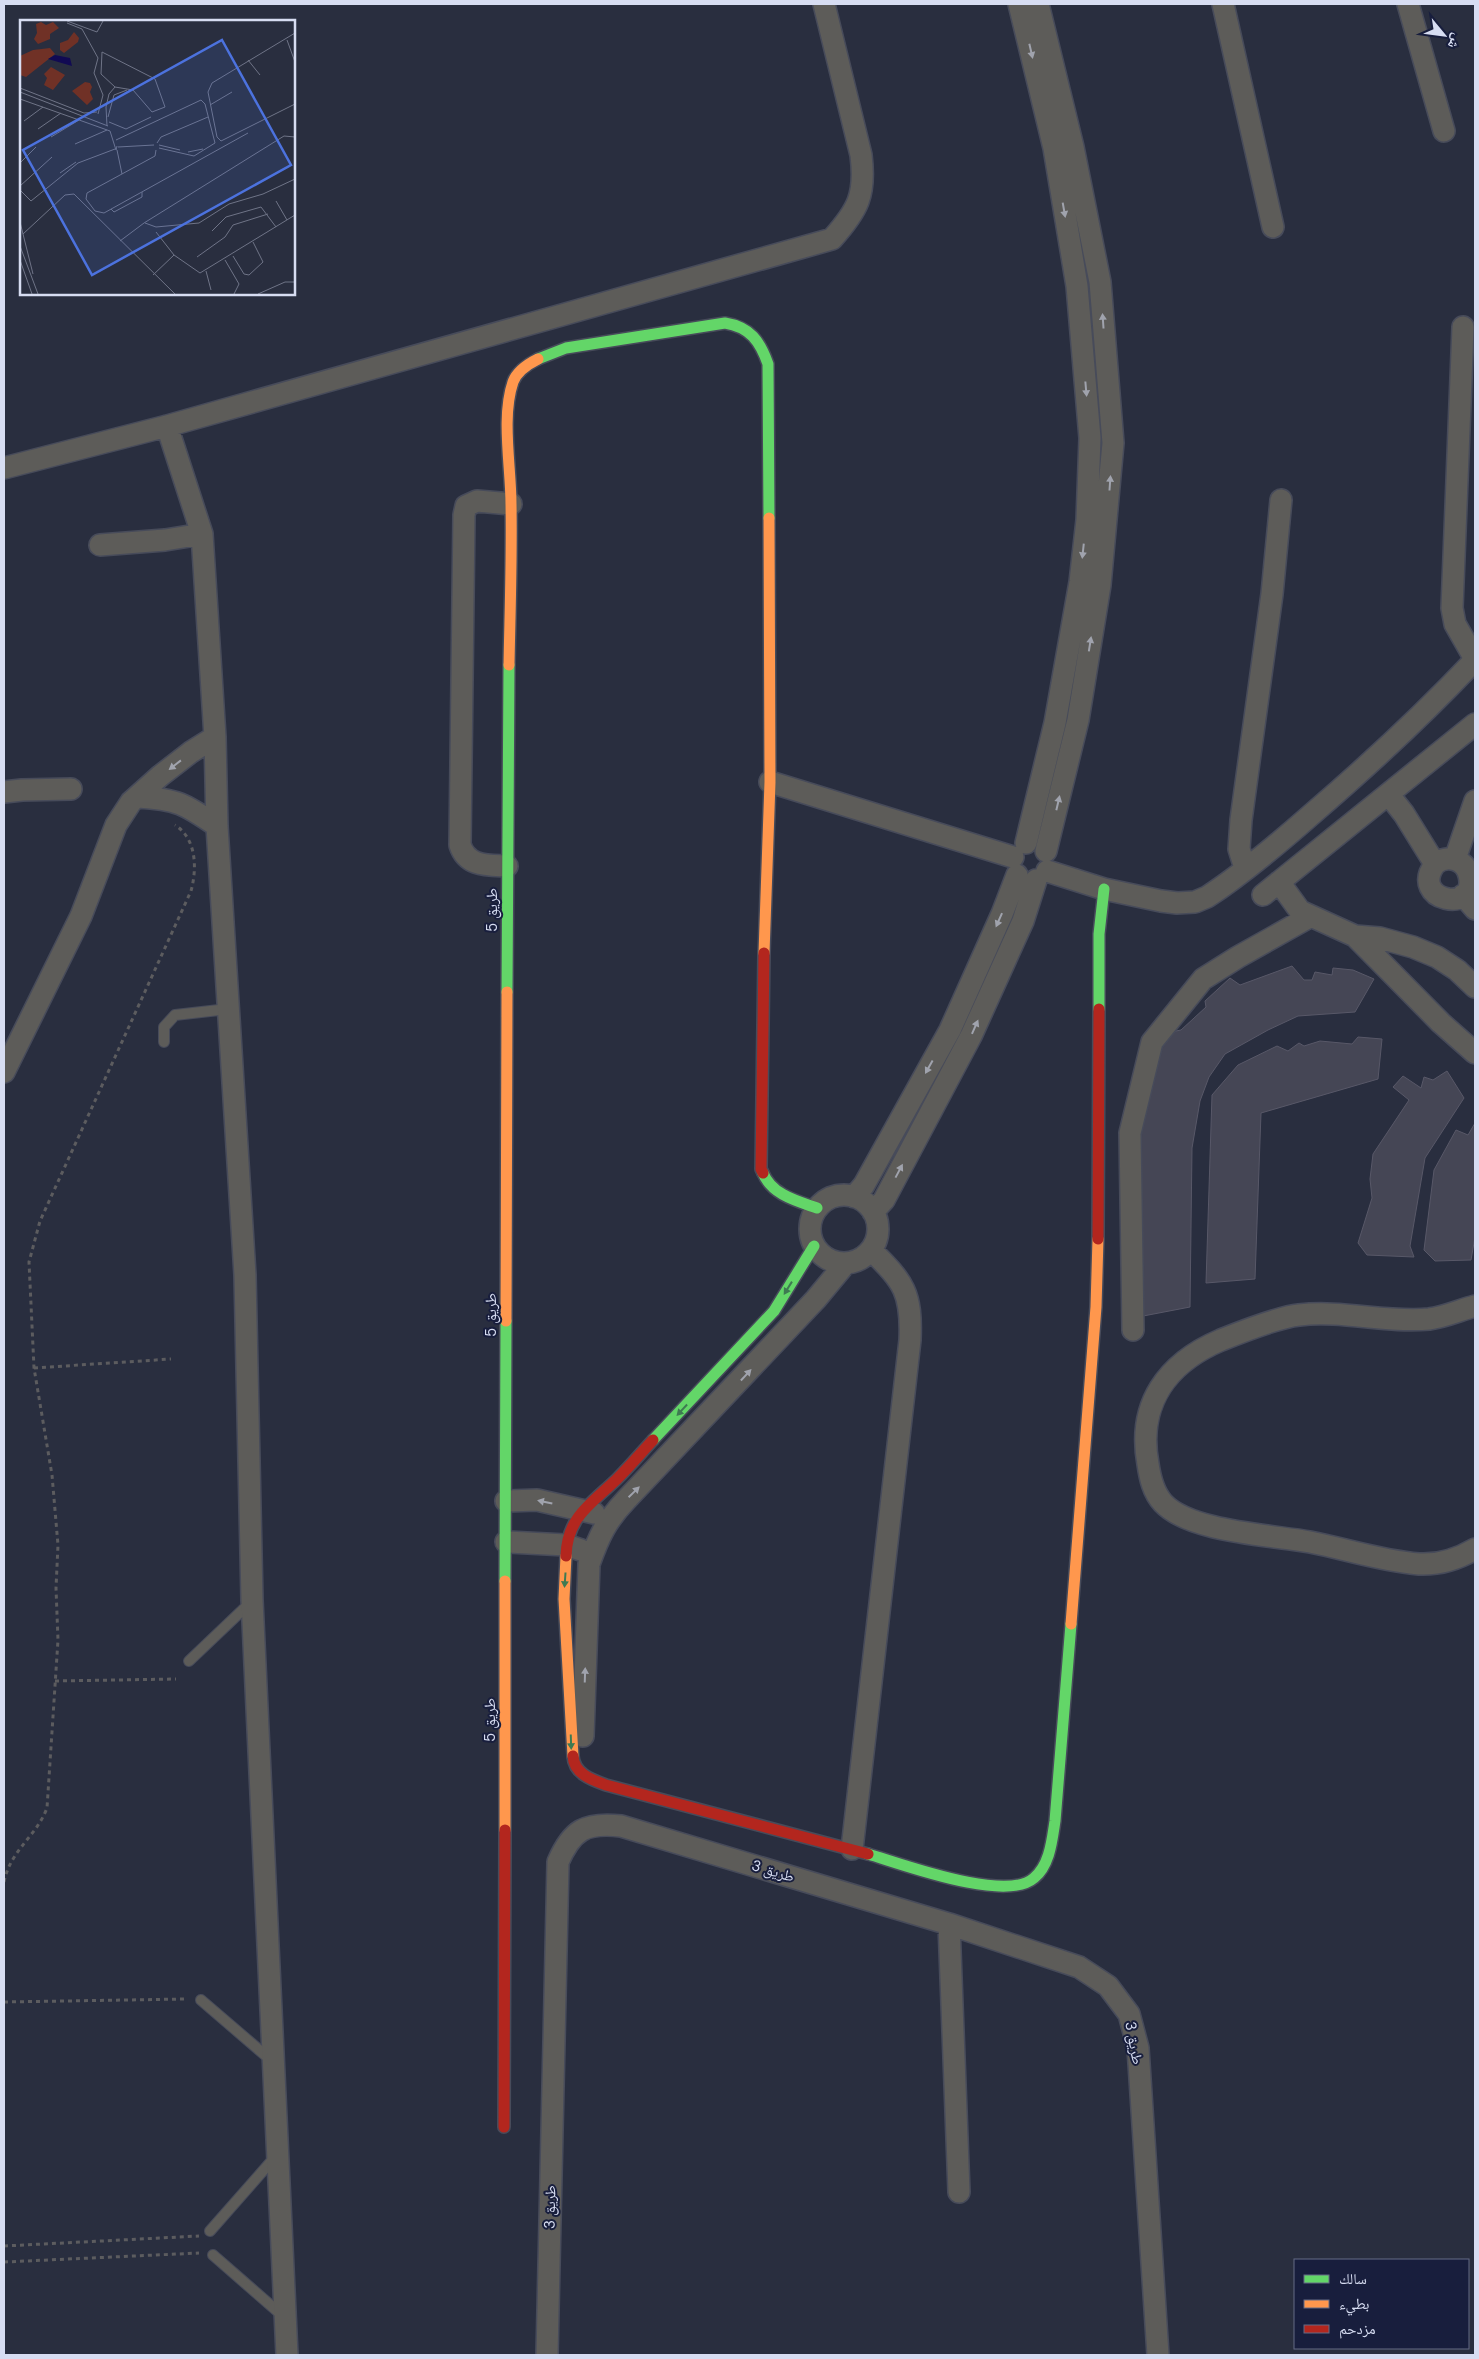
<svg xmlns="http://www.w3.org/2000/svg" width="1479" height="2359" font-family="'DM Sans','Noto Naskh Arabic',sans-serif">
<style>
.building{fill:#454655;stroke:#585868}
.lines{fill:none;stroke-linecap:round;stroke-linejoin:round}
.lane-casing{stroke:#474b5a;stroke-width:12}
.street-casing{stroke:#474b5a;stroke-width:24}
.fast-casing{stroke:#474b5a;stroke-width:14}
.slow-casing{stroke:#474b5a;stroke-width:14}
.jam-casing{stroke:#474b5a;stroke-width:14}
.path{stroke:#5c5c5f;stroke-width:3;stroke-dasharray:4 4;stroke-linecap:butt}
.lane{stroke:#5d5c59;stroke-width:10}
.street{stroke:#5d5c59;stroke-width:21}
.fast{stroke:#63d668;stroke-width:11}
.slow{stroke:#ff974d;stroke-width:11}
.jam{stroke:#b3261e;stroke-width:11}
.oneway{fill:#a0a3ad}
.oneway2{fill:#3e7a52}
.labels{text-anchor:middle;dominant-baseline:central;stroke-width:4;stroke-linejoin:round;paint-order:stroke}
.street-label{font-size:15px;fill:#d7ddf2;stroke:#181e3d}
.inset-road{fill:none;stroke:#6f7487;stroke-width:1}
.view{fill:#4c72de;fill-opacity:0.15;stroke:#4c72de;stroke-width:2.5}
.inset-edge{fill:none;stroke:#d7ddf2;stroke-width:2.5}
</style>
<rect width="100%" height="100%" fill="#292e3f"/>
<path class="building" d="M 1292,966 L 1304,980 L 1312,980 L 1315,972 L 1332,975 L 1333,968 L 1353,970 L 1374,979 L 1355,1012 L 1298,1016 L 1268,1030 L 1225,1054 L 1209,1077 L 1200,1101 L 1192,1148 L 1190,1307 L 1138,1317 L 1142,1095 L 1155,1050 L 1176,1031 L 1181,1030 L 1206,1007 L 1205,1001 L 1230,978 L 1240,985 Z
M 1358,1037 L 1382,1039 L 1378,1079 L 1261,1113 L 1255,1279 L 1206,1283 L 1212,1095 L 1238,1065 L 1277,1046 L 1288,1051 L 1299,1043 L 1304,1046 L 1320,1041 L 1352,1044 Z
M 1447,1071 L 1464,1098 L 1425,1158 L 1410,1246 L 1414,1257 L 1367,1255 L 1358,1243 L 1372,1198 L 1370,1179 L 1373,1154 L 1409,1100 L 1393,1087 L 1403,1076 L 1421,1088 L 1424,1077 L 1433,1080 Z
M 1475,1123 L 1475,1237 L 1471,1260 L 1435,1261 L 1424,1250 L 1434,1170 L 1456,1130 L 1468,1135 Z"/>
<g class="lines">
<g class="lane-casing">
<path id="lane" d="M 164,1042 L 164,1027 L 175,1015 L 228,1009
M 189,1661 L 252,1601
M 201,2000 L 272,2061
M 210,2231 L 276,2156
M 213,2255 L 284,2317"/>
</g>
<g class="street-casing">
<path id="street" d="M 1019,4 L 1054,148 L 1077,286 L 1090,438 L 1087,520 L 1080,582 L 1055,723 L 1026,843
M 1038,4 L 1073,147 L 1100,282 L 1113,443 L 1100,585 L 1078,720 L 1046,851
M 1223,4 L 1273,227
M 1408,4 L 1444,131
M 1463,327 L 1452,608 L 1455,624 L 1475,659
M 167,426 L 202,534 L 215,737 L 217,826 L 245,1275 L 252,1600 L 287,2355
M 4,468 L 167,426 L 832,239 C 858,210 866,195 861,155 L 824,4
M 100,545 L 165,540 L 202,534
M 770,782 L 1013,857
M 4,792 L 22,790 L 71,789
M 1389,795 L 1404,814 L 1435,864 C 1408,901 1479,915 1469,875 C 1465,859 1447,854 1435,864
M 138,797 C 177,799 185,804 217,826
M 1455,859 L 1475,801
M 507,866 C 488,865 467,867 460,845 L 464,515 L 466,506 L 477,501 L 511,504
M 1245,868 L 1239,849 L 1241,820 L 1272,594 L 1281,500
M 1047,871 L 1104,889 L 1161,901 L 1177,903 L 1195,902 L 1207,897 C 1244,873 1279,843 1312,814 C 1369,765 1423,715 1475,660
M 1279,882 L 1300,911 L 1355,936 L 1380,938 L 1413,947 L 1437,957 L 1457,970 L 1475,987
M 1263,895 L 1475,724
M 1463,895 L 1475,909
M 1355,936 L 1441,1023 L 1475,1053
M 4,1072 L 81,916 L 116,825 L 131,802 L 160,776 L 191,752 L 215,737
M810 1229a34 34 0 1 1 68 0a34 34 0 1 1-68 0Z
M 854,1197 L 864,1185 L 950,1030 L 1002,914 L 1017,875
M 873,1212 L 884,1200 L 971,1036 L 1023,921 L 1036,880
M 1475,1306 C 1460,1310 1445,1317 1429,1319 C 1386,1323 1343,1310 1299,1315 C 1279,1317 1241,1332 1221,1340 C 1167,1363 1137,1404 1148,1464 C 1150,1478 1153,1492 1163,1503 C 1190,1532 1272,1535 1310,1542 C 1346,1549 1382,1561 1419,1564 C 1439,1565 1458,1559 1475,1549
M 1133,1330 L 1130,1133 L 1152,1042 L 1203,979 L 1238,957 L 1311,916
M 506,1501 L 537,1500 L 594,1513
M 506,1542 L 566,1545 L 581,1550
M 583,1736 L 589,1564 C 599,1536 606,1521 626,1500 L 816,1299 L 845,1264
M 852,1849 L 910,1340 C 912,1293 904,1282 871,1250
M 949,1924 L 959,2192
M 547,2355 L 558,1862 C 572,1830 585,1822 621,1826 L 949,1924 L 1079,1967 L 1108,1986 L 1129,2014 L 1138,2048 L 1158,2355"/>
</g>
<g class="fast-casing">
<path id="fast" d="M 538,359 L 566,348 L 725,323 C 750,327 760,341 768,364 L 769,518
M 507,992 L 509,665
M 1099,1009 L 1099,934 L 1104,889
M 763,1173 C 772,1195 797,1201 817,1208
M 653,1440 L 774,1311 L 814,1246
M 505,1581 L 506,1321
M 868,1854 C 902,1864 1006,1903 1034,1878 C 1050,1865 1052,1840 1055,1821 L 1071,1624"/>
</g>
<g class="slow-casing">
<path id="slow" d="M 509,665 C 510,611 512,558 511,504 C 511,467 501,417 513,382 C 517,371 528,364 538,359
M 764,953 L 770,782 L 769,518
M 506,1321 L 507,992
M 566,1556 L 564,1599 L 573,1756
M 1071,1624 L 1096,1307 L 1098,1239
M 505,1830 L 505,1581"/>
</g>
<g class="jam-casing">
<path id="jam" d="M 763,1173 L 761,1169 L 764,953
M 1098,1239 L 1099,1009
M 566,1556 C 567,1517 591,1504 617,1479 C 629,1467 641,1453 653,1440
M 573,1756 C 574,1774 592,1780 606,1785 L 868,1854
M 504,2127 L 505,1830"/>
</g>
<path class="path" d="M 34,1368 L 171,1359
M 55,1681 L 176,1679
M 4,1882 C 11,1849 36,1837 47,1808 L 58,1640 L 56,1588 L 58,1545 L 52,1475 L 34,1368 L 29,1262 L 40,1221 L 191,891 C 197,869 197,839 175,825
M 4,2002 L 186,1999
M 4,2246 L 199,2236
M 4,2262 L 199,2253"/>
<use href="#lane" class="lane"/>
<use href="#street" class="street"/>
<use href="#fast" class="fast"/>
<use href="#slow" class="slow"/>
<use href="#jam" class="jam"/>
</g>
<defs><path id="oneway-solid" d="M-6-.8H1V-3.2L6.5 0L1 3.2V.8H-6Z" transform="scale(1.25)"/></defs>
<g class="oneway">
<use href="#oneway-solid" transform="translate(1031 51) rotate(77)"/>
<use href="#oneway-solid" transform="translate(1064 210) rotate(80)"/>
<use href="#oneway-solid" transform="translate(1103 321) rotate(-94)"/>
<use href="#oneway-solid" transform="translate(1086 389) rotate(85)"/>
<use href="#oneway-solid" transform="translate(1110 483) rotate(-86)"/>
<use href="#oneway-solid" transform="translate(1083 551) rotate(96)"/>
<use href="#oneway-solid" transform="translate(1090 644) rotate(-81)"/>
<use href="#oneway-solid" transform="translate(175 765) rotate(142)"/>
<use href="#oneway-solid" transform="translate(1058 803) rotate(-77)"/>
<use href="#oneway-solid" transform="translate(999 920) rotate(114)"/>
<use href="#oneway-solid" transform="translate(975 1027) rotate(-66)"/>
<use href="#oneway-solid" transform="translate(929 1067) rotate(119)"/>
<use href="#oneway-solid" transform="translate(899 1171) rotate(-62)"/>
<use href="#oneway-solid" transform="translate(746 1375) rotate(-47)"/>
<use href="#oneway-solid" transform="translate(634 1492) rotate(-44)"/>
<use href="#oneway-solid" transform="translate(545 1502) rotate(-168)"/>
<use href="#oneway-solid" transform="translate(585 1675) rotate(-88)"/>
</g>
<g class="oneway2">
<use href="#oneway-solid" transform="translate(788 1288) rotate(122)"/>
<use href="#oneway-solid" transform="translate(682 1410) rotate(133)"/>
<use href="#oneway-solid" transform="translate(565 1580) rotate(94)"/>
<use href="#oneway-solid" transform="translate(571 1742) rotate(88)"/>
</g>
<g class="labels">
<g class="street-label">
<text transform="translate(492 910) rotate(-90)">طريق 5</text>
<text transform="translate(491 1315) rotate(-90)">طريق 5</text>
<text transform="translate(490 1720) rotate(-90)">طريق 5</text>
<text transform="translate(773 1871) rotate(17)">طريق 3</text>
<text transform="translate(1134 2043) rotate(80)">طريق 3</text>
<text transform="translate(550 2207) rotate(-89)">طريق 3</text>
</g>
</g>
<g transform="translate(20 20)">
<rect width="275" height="275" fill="#292e3f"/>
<path d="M 21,2 L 26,5 L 33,2 L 39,8 L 30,14 L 30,19 L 18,24 L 14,19 L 17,13 L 16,4 ZM 54,12 L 59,18 L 58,22 L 44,33 L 40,30 L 40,23 L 48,20 ZM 30,28 L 35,34 L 6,57 L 0,55 L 0,36 L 13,30 ZM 31,47 L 45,55 L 33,70 L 24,65 L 27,58 L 24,54 ZM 65,62 L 70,63 L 72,67 L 70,72 L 73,79 L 67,85 L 52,71 Z" fill="#703126"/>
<path d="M 35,35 L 50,38 L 52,46 L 28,39 Z" fill="#110a53"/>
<path class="inset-road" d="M 47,1 L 77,12 L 83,1M 47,3 L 62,9 L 78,38 L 74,53 L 83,75 L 78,94M 275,13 L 192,63 L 188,72 L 197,117 L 201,121 L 275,84M 267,20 L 275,42M 228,40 L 240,55M 0,68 L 64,93 L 77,92M 0,72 L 88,106M 0,79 L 90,111 L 96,130 L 97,126M 190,85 L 212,72M 88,97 L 94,75 L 107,70M 4,101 L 23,87M 89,102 L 106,109 L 131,97M 87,106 L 86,87 L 89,74 L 95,67 L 113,70 L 132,92 L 145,87 L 135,59 L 82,32 L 81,54 L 95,67M 18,109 L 41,93M 31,117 L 59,100M 96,120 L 181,80 L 185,84 L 195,123M 137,123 L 141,117 L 188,97M 55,124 L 87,110M 139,125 L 160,130M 98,127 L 134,125M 139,128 L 174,136 L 195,123M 97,130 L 102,154M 136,130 L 135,136 L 67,173 L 66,179 L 75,191 L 84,193 L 228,113M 168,132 L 183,129M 0,143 L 16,127M 40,153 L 56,142M 0,166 L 32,137M 0,170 L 11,181 L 58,143 L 95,129M 256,181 L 267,200M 91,189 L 94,192 L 122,177 L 122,172M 0,202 L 13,254M 125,203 L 136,207 L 179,203 L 209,184 L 243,174 L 275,159M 192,211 L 206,197 L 241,187 L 256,207M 136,212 L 154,235 L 180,253 L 275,195M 3,214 L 45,175 L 54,174 L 155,274M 100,221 L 124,203 L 264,116 L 275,117M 0,226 L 18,274M 213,236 L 224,254 L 229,255 L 243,242 L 233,222M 177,237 L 205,217 L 213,205 L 248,194M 0,240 L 12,274M 205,240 L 219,264 L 214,274M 186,251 L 191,270M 133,255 L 154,235M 238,274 L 265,262 L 275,262"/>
<path class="view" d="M 202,20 L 271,145 L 72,255 L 3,130 Z"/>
<rect width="275" height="275" class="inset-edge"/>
</g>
<rect width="1479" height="2359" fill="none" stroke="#d7ddf2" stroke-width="10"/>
<rect x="1294" y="2259" width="175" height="90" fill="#181e3d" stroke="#646a85"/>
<rect x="1304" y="2275" width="25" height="8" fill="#63d668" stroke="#646a85"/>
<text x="1339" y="2284" font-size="15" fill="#d7ddf2">سالك</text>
<rect x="1304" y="2300" width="25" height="8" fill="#ff974d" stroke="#646a85"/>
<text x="1339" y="2309" font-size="15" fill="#d7ddf2">بطيء</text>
<rect x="1304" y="2325" width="25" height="8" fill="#b3261e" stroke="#646a85"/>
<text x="1339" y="2334" font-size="15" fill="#d7ddf2">مزدحم</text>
<g transform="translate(1444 35) rotate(119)" stroke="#181e3d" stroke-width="4" paint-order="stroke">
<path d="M0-4L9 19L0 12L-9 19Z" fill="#d7ddf2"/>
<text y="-8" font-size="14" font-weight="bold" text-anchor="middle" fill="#d7ddf2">ش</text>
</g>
</svg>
